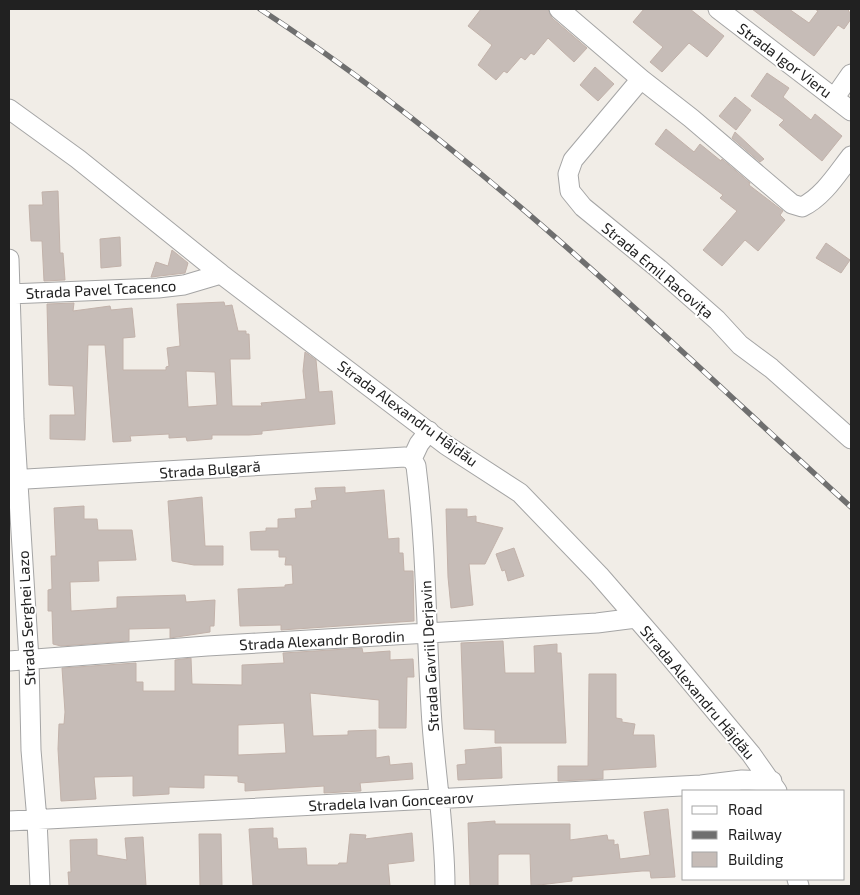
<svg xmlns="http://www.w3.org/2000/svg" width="860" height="895" font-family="'Exo 2',sans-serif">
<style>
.building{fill:#c6bcb7;stroke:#c2b2aa;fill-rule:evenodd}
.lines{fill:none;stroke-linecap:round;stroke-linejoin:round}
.minor-casing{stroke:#a5a5a5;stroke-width:21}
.minor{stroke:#fff;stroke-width:19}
.rail-casing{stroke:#6f6f6f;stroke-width:5.5}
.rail{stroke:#fff;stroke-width:4;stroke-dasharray:11;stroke-linecap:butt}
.labels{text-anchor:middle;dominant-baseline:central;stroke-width:4;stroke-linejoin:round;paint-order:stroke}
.street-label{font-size:15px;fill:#212121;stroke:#fff}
</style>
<rect width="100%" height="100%" fill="#f1ede7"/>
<path class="building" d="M 481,9 L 548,9 L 552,18 L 587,48 L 574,62 L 548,38 L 534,55 L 531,53 L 525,60 L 521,57 L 507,73 L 504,71 L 496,80 L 478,65 L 492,45 L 468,26 Z
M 644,9 L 690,9 L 724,36 L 707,57 L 689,43 L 662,72 L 650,62 L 663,47 L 633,22 Z
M 752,9 L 789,9 L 809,23 L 818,11 L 815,9 L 850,9 L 848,11 L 851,13 L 851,19 L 844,29 L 838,25 L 814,56 Z
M 595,67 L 614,84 L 598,101 L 580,85 Z
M 767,73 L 789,88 L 783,97 L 811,120 L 815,114 L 842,136 L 822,161 L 779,125 L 784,120 L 751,96 Z
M 735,97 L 751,110 L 736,130 L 719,116 Z
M 666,129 L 694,152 L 700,144 L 721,161 L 722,159 L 750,183 L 749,185 L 783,211 L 780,215 L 785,220 L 758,251 L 745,240 L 722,266 L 703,250 L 737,211 L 720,198 L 723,195 L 655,144 Z
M 735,132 L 764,159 L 760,162 L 732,138 Z
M 58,191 L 60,253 L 63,253 L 65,280 L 44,281 L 42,241 L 31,241 L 29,205 L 43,205 L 42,192 Z
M 120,237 L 121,266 L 101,268 L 100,239 Z
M 826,243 L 850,260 L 841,273 L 816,258 Z
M 172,250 L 188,263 L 185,273 L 151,277 L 156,262 L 168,266 Z
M 224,302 L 225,306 L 232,305 L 238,331 L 246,331 L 246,334 L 249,334 L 250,359 L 230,359 L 232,406 L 262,406 L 261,403 L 306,399 L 303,371 L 305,352 L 316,360 L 319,392 L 332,391 L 335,424 L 262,431 L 262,434 L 249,435 L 212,435 L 212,439 L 187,441 L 186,437 L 169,438 L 169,434 L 130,436 L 131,441 L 113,442 L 105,345 L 88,345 L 85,440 L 50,439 L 50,415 L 75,415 L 73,386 L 49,385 L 47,304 L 74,303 L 73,311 L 110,306 L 111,310 L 132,308 L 135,337 L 123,338 L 123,370 L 166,370 L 166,367 L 169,366 L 167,348 L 180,346 L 177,304 ZM 186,371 L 215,372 L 217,405 L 188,407 Z
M 345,487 L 345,493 L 384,490 L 388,539 L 399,538 L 399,553 L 403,553 L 404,571 L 413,571 L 414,621 L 281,630 L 281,625 L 240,626 L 238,589 L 285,587 L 285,585 L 293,584 L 292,565 L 285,565 L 286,557 L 279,557 L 279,550 L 251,550 L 250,532 L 266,531 L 266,528 L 278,528 L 278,519 L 296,518 L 295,509 L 312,508 L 311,501 L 317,500 L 315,488 Z
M 202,497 L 205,546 L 223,546 L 223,565 L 194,565 L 172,561 L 168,501 Z
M 84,506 L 84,519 L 97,519 L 98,530 L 132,530 L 136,560 L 98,561 L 99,581 L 70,582 L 71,611 L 117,608 L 117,597 L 185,595 L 186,602 L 215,600 L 214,626 L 210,626 L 210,632 L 170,638 L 170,628 L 129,629 L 129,641 L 61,646 L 53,644 L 52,611 L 48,611 L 48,590 L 52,589 L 51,556 L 56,556 L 54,508 Z
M 446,509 L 467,509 L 467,517 L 476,516 L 476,522 L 503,528 L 485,564 L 469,564 L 473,605 L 451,608 L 448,577 Z
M 514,548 L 524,576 L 508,581 L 505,570 L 502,571 L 496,554 Z
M 503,641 L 505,673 L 535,673 L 534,646 L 557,644 L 557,653 L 561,653 L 566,743 L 495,743 L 495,730 L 464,729 L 461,643 Z
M 362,648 L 363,653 L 390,651 L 390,660 L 413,659 L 414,677 L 407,677 L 406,728 L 379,728 L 379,700 L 310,693 L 313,736 L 348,735 L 348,731 L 376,730 L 376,758 L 389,756 L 390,765 L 412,763 L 413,779 L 360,783 L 361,791 L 324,793 L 324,786 L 245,791 L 245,783 L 238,782 L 238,776 L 204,775 L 204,788 L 169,787 L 169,794 L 133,796 L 133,776 L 94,777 L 96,799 L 61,801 L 58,749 L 59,724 L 64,724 L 65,712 L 62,668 L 136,663 L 136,682 L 143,682 L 143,691 L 175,691 L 175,660 L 191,658 L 192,684 L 242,685 L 242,665 L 284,663 L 283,653 ZM 284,723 L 286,753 L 238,755 L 238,725 Z
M 589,674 L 616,674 L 616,718 L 622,719 L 622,722 L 635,724 L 633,735 L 654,735 L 656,767 L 603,770 L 603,779 L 558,781 L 558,766 L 588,766 Z
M 501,747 L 502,778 L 458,780 L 457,765 L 466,764 L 465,750 Z
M 668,809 L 675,877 L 651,878 L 650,871 L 642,871 L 572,877 L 572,881 L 531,886 L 530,854 L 500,854 L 498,855 L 498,886 L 470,886 L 468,823 L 495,821 L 495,824 L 570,824 L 570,840 L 607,835 L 608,840 L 614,840 L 614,845 L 618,844 L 620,859 L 650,855 L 644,812 Z
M 273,828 L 273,838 L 277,838 L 278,849 L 306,848 L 307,865 L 338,865 L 339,863 L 347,863 L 350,834 L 366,835 L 365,839 L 412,833 L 414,861 L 388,864 L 390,886 L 253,886 L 249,829 Z
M 199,834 L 221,834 L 222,886 L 200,886 Z
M 143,837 L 146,886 L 69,886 L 68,872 L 71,872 L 70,840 L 97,839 L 97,855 L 127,860 L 125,838 Z"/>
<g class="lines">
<g class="minor-casing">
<path id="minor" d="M 559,9 L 641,79 L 691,118 L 792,204 L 802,207 C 823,197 837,174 851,156
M 718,9 L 851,111
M 641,79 L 573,160 L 568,174 L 570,191 L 583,207 L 659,269 L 717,320 L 740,345 L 771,368 L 851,439
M 835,97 L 851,74
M 9,109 L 78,159 L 221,274 L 446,445 L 520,493 L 599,575 L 665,651 L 751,754 L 777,791
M 9,259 L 14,419 L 29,660 L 31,750 L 37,820 L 40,886
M 9,294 L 158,288 L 184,285 L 221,274
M 429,431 L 419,444 L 412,459 L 416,466 C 427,552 426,638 432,724 C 436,778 445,832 445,886
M 9,480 L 405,457 L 412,459
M 9,661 L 207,646 L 597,623 L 636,618
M 9,821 L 701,785 L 742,780 L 772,781
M 797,879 L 799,886"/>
</g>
<use href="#minor" class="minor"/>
<g class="rail-casing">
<path id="rail" d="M 260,9 C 476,150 661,334 851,507"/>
</g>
<use href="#rail" class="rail"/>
</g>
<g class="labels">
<g class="street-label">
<text transform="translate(785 60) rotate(37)">Strada Igor Vieru</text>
<text transform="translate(658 270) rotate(40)">Strada Emil Racovița</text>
<text transform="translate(101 289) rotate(-3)">Strada Pavel Tcacenco</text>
<text transform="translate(408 413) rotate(36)">Strada Alexandru Hâjdău</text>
<text transform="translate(210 469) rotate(-4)">Strada Bulgară</text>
<text transform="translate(26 618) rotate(-93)">Strada Serghei Lazo</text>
<text transform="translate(322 640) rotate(-3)">Strada Alexandr Borodin</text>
<text transform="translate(429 656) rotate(-93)">Strada Gavriil Derjavin</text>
<text transform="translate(698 692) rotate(50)">Strada Alexandru Hâjdău</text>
<text transform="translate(391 801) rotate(-3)">Stradela Ivan Goncearov</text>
</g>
</g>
<rect width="860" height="895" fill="none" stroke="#212121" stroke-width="20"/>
<rect x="682" y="790" width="162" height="90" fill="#ffffff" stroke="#a6a6a6"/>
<rect x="692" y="806" width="25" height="8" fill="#ffffff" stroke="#a6a6a6"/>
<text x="728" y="815" font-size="15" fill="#212121">Road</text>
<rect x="692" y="831" width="25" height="8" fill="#6f6f6f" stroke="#a6a6a6"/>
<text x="728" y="840" font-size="15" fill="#212121">Railway</text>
<rect x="692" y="852" width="25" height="15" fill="#c6bcb7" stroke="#a6a6a6"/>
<text x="728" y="865" font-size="15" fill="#212121">Building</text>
</svg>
